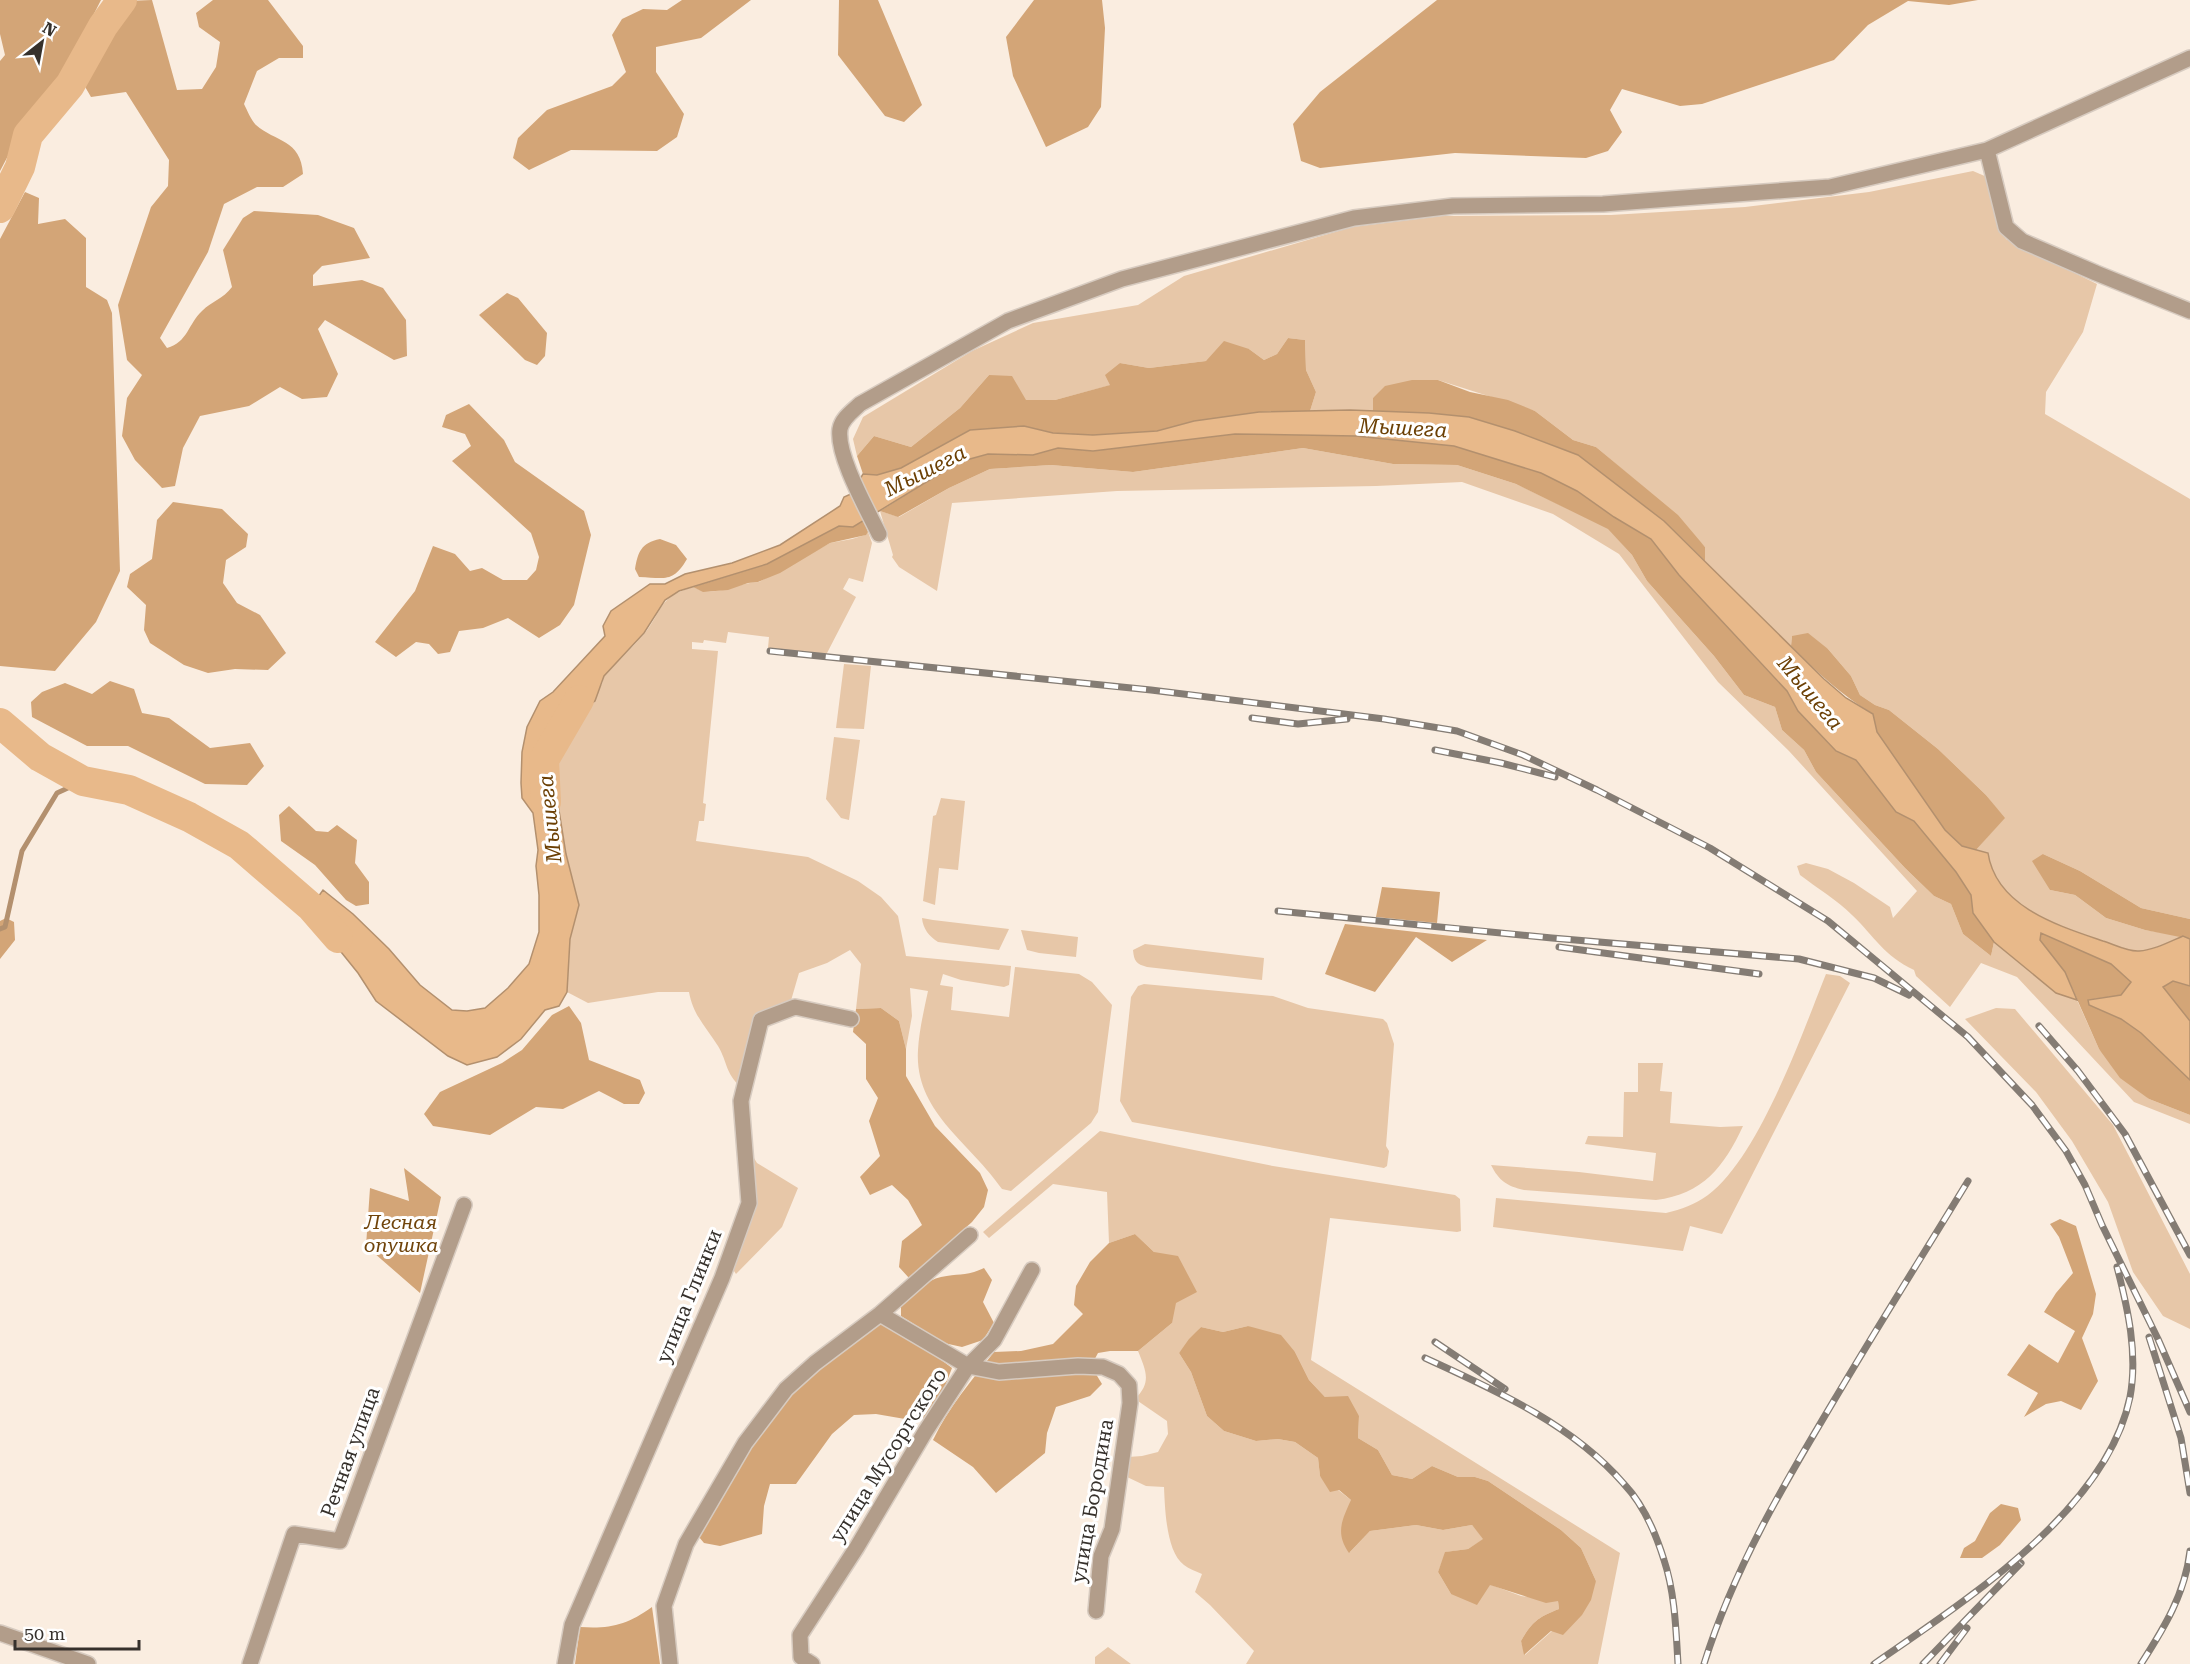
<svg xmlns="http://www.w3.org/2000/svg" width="2190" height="1664" font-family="'Roboto Serif',serif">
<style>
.green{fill:#e7c7a8;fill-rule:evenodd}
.forest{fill:#d3a577}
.water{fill:#e8b98a;stroke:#b3906e;stroke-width:1.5}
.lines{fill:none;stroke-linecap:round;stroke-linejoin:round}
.stream{stroke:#b3906e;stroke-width:5}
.river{stroke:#e8b98a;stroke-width:30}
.minor-casing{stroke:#d7cbc0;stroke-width:18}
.minor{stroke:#b29d8a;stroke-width:15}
.rail-casing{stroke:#847c74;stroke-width:7}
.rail{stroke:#fff;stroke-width:4.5;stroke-dasharray:14;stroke-linecap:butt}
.labels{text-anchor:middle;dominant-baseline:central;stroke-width:6;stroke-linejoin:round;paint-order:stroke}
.park-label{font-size:20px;font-style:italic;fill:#70440b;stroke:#fff}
.street-label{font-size:20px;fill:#36312c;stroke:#fff}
.water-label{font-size:21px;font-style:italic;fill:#6c4005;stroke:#fff}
</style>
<rect width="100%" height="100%" fill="#faede0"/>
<path class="green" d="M 1973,171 L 1987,177 L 1995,209 L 2006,239 L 2097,284 L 2083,332 L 2046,392 L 2045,414 L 2190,499 L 2190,919 L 2141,908 L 2080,871 L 2043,854 L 2050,890 L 2075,895 L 2106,918 L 2145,930 L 2183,936 C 2169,942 2154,950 2139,951 C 2128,952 2113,944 2103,941 C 2059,926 1996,907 1988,853 L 1976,850 L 2004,818 L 1986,795 L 1938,749 L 1889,710 L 1875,705 L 1860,695 L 1851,676 L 1828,649 L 1792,636 L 1791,646 L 1705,561 L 1705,547 L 1641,485 L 1596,447 L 1573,440 L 1535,411 L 1438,380 L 1373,398 L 1373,411 L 1310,411 L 1316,392 L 1306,370 L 1305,340 L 1288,338 L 1277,354 L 1264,360 L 1249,349 L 1206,361 L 1149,368 L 1120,363 L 1111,385 L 1055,400 L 1025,400 L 989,375 L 960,408 L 911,447 L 874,436 L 857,456 L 853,439 L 863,417 L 972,351 L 1033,323 L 1138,305 L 1184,276 L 1352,227 L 1442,216 L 1611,215 L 1745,207 L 1869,192 Z
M 1303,448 L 1393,464 L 1457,465 L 1516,484 L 1608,528 L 1632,555 L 1647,581 L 1714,656 L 1744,695 L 1775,707 L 1782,730 L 1804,750 L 1816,772 L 1905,868 L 1934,896 L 1951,904 L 1963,934 L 1991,956 L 1994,942 L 2056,993 L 2077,1000 L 2099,1049 L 2149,1099 L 2190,1115 L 2190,1124 L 2134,1102 L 2017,977 L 1981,963 L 1950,1007 L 1916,976 L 1914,970 C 1884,956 1875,937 1852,915 C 1837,900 1817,888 1800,875 L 1797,866 L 1806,863 L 1828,869 L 1854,883 L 1890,907 L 1893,918 L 1917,891 L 1789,751 L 1718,682 L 1619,554 L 1553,514 L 1462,482 L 1376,486 L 1117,491 L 952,503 L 937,591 L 899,567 L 892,557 L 893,555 L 880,511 L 899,517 L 949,488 L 990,469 L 1051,465 L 1133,472 Z
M 868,532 L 872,543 L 863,582 L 849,578 L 843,589 L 856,597 L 826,655 L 768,648 L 769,637 L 728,632 L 726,643 L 704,640 L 703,643 L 692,642 L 692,649 L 718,651 L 703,803 L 706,804 L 704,821 L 699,821 L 696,841 L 808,857 L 858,881 L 881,897 L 898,916 L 906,956 L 1011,966 L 1009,985 L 1004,987 L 961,980 L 943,974 L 940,985 L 953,987 L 951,1010 L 1009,1017 L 1015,967 L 1079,974 L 1092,982 L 1112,1005 L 1098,1112 L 1091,1123 L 1011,1191 L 1002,1189 C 971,1143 914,1112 918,1050 C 919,1031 924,1010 928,991 L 910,988 L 912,1016 L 906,1049 L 899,1021 L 881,1008 L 856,1009 L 861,964 L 850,950 L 827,963 L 799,973 L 790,1004 L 764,1011 L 741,1087 C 725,1073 728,1063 718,1046 C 706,1027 693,1015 689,992 L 658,992 L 588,1003 L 567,992 L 570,939 L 579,905 L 566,854 L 553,773 L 544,760 L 546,746 L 584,708 L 602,684 L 604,676 C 617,662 631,649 644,634 C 663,610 658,597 693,587 C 715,599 735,583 759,582 L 830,543 L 852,539 L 865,535 Z
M 844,664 L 871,666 L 864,729 L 836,728 Z
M 834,737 L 860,740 L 849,820 L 841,818 L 826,799 Z
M 941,798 L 965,801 L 958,870 L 939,868 L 935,905 L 923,901 L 933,816 L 936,815 Z
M 922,918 L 933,920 L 1009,929 L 999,950 L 938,942 C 929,936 923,929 922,918 Z
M 1021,930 L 1078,937 L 1076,957 L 1039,953 L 1027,950 Z
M 1145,944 L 1264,958 L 1262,980 L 1147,967 C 1136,964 1134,961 1133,950 Z
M 1826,974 L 1840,976 L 1850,983 L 1722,1234 L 1690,1226 L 1683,1251 L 1493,1227 L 1496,1198 L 1666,1213 C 1682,1209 1694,1205 1708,1195 C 1759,1157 1802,1034 1826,974 Z
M 1144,984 L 1273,996 L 1308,1008 L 1383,1019 L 1387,1023 L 1394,1044 L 1386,1146 L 1389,1151 L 1387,1166 L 1384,1168 L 1132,1122 L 1120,1101 L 1131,997 L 1138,986 Z
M 1996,1008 L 2015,1009 L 2113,1125 L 2190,1274 L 2190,1329 L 2163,1316 L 2133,1272 L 2108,1202 L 2072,1141 L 2036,1092 L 1965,1019 Z
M 1638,1063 L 1663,1063 L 1660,1091 L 1672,1092 L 1670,1123 L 1720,1127 L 1743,1126 C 1724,1167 1703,1194 1656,1200 L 1524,1190 C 1507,1186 1499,1181 1491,1165 L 1579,1172 L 1653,1181 L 1656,1153 L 1585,1144 L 1588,1136 L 1623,1137 L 1624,1092 L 1638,1092 Z
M 1100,1131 L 1273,1166 L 1455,1195 L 1460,1199 L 1461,1231 L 1457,1232 L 1330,1218 L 1311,1360 L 1620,1553 L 1598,1664 L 1246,1664 L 1254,1651 L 1210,1605 L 1195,1592 L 1202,1574 C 1196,1571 1189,1569 1184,1565 C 1166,1552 1165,1508 1164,1487 L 1146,1486 L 1125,1476 L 1128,1457 L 1142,1456 L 1158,1452 L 1168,1434 L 1167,1421 L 1135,1399 C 1152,1382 1146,1371 1138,1351 L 1172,1323 L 1154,1252 L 1135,1234 L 1109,1243 L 1107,1192 L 1053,1184 L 989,1238 L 983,1232 ZM 1248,1326 L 1295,1352 L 1309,1380 L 1325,1397 L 1359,1416 L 1358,1438 L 1378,1450 L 1392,1475 L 1412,1479 L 1432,1466 L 1458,1477 L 1475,1477 L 1488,1481 L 1561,1530 L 1581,1548 L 1596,1581 L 1552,1631 L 1525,1655 L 1521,1641 C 1532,1622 1538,1617 1559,1609 L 1558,1601 L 1521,1596 L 1489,1584 L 1451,1594 L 1438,1572 L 1446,1552 L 1468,1549 L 1484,1539 L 1472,1525 L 1443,1530 L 1416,1525 L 1370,1531 L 1350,1552 L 1351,1500 L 1320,1476 L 1318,1458 L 1295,1442 L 1278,1439 L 1256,1441 L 1224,1431 L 1207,1416 L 1191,1372 L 1179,1353 L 1201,1327 L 1223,1332 Z
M 749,1150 L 757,1163 L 798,1188 L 782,1227 L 736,1274 L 730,1265 L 752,1204 Z
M 1108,1647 L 1131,1664 L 1095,1664 L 1095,1657 Z"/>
<path class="forest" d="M 0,0 L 101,0 L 64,73 L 30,114 L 0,171 L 0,61 L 5,55 L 0,34 Z
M 152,0 L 177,90 L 202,89 L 216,67 L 220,42 L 199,27 L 196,13 L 213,0 L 268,0 L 303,46 L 303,58 L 279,58 L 257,71 L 244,104 C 247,110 251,120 256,125 C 275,142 301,139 303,174 L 283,187 L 257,187 L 224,204 L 208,252 L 160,338 L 167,348 C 188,342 188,324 202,311 C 212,301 223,299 232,287 L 223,250 L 243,218 L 254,211 L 318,215 L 354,228 L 370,258 L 322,266 L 313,275 L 313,286 L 362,280 L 383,288 L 406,320 L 407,356 L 394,360 L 325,320 L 318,329 L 338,374 L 327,397 L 302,399 L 280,387 L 249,406 L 200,416 L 183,448 L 175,486 L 162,488 L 135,460 L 122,436 L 127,398 L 142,375 L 127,360 L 118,305 L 151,207 L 168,186 L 169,160 L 126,92 L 91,97 L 84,85 L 126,1 Z
M 682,0 L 751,0 L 701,38 L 656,47 L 656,72 L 684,114 L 677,137 L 657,151 L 571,150 L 529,170 L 513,158 L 518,138 L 547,110 L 612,86 L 626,72 L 612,35 L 622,19 L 643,9 L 667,10 Z
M 839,0 L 878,0 L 922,105 L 904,122 L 885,116 L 838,55 Z
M 1034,0 L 1102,0 L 1105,28 L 1101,107 L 1088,127 L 1046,147 L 1013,76 L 1006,37 Z
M 1437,0 L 1978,0 L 1949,5 L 1908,1 L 1868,25 L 1834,60 L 1702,104 L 1680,106 L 1622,89 L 1610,110 L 1622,132 L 1608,151 L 1586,158 L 1455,153 L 1320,168 L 1301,161 L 1293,124 L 1320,92 Z
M 25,192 L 39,198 L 38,224 L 65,219 L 86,238 L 86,287 L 107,300 L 112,313 L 120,571 L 96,622 L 55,671 L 0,666 L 0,239 Z
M 507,293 L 518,298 L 547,333 L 545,356 L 537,365 L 525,360 L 479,315 Z
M 1288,338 L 1305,340 L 1306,370 L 1316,392 L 1310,411 L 1259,412 L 1194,421 L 1157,431 L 1093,435 L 1053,433 L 1024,426 L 970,430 L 901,468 L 877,475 L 863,474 L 857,456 L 874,436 L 911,447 L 960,408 L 989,375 L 1012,376 L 1026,400 L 1055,400 L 1110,385 L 1105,375 L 1120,363 L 1149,368 L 1206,361 L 1224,341 L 1249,349 L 1264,360 L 1277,354 Z
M 1412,380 L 1438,380 L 1470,392 L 1508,400 L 1535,411 L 1573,440 L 1596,447 L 1678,515 L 1705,547 L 1705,561 L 1664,521 L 1578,455 L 1515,431 L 1469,417 L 1373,411 L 1373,398 L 1385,386 Z
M 469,404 L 504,440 L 515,462 L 584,511 L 591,535 L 574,605 L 560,625 L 539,638 L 508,618 L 483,628 L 459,631 L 450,652 L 438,654 L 429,644 L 416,642 L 396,657 L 375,642 L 415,591 L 433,546 L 455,554 L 470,571 L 482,568 L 503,580 L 527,580 L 536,570 L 539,557 L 531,533 L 452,461 L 471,446 L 465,434 L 442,427 L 446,415 Z
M 1235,434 L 1356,436 L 1454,446 L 1541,473 L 1577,491 L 1614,517 L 1651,539 L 1679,575 L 1787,691 L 1798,711 L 1836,751 L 1856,759 L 1896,812 L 1914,821 L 1956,872 L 1971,895 L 1973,913 L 1994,942 L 1991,956 L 1963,934 L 1951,904 L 1934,896 L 1905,868 L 1816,772 L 1804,750 L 1782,730 L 1775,707 L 1744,695 L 1714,656 L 1647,581 L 1632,555 L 1608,529 L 1516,484 L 1457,465 L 1393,464 L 1303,448 L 1133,472 L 1051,465 L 990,469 L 949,488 L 898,517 L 880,511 L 959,462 L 988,454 L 1033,455 L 1058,448 L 1093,451 Z
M 173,502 L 222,509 L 248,534 L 246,547 L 226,560 L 223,583 L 237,603 L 260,615 L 286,653 L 268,670 L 235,669 L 208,673 L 184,665 L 150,643 L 144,630 L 146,605 L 127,587 L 130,574 L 152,559 L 157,520 Z
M 864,520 L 868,532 L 866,535 L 830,543 L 780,573 L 758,582 L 748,583 L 728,590 L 703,592 L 693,587 L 767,564 L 839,526 L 853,527 Z
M 660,539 L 676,545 L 687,559 C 673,583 665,578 639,577 L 635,569 C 638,552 641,543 660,539 Z
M 1808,633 L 1828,649 L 1851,676 L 1860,695 L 1875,705 L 1889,710 L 1938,749 L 1986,795 L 2005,818 L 1976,850 L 1962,846 L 1945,830 L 1876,732 L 1873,714 C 1841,695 1817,672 1791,646 L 1792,636 Z
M 110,681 L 134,689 L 142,713 L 169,718 L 210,748 L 250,743 L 264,766 L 247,785 L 205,784 L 128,746 L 87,746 L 32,717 L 31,702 L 42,692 L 65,683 L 92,694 Z
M 289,806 L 316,831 L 328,832 L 337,825 L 357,840 L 355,863 L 369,882 L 369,904 L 356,906 L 346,900 L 315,865 L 281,841 L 279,815 Z
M 2043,854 L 2080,871 L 2141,908 L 2190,919 L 2190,939 L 2145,930 L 2106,918 L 2075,895 L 2050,890 L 2032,861 Z
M 1382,887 L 1440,892 L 1437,923 L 1376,917 Z
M 6,918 L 14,922 L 15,940 L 0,959 L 0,921 Z
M 1345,924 L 1487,940 L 1452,962 L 1416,937 L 1375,992 L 1325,974 Z
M 2041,932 L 2111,964 L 2132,982 L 2121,995 L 2088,1000 L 2089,1005 L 2121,1019 L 2141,1033 L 2190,1080 L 2190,1115 L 2149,1099 L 2120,1078 L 2099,1049 L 2065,972 L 2039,940 Z
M 2173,981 L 2190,986 L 2190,1021 L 2162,987 Z
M 569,1006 L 581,1023 L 589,1060 L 640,1080 L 645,1093 L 639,1104 L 624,1104 L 599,1091 L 563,1109 L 536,1107 L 490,1135 L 433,1126 L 424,1114 L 440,1092 L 502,1063 L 522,1050 L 552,1015 Z
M 881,1008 L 899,1021 L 906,1049 L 906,1076 L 935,1126 L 980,1173 L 988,1190 L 984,1207 L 972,1222 L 909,1278 L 899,1267 L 902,1241 L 922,1225 L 908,1200 L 892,1185 L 870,1195 L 860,1177 L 880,1156 L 869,1121 L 878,1098 L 866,1079 L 866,1044 L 853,1032 L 856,1009 Z
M 404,1168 L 441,1197 L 420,1293 L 366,1246 L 370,1188 L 409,1201 Z
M 2060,1219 L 2076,1226 L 2096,1294 L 2093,1314 L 2082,1338 L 2098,1381 L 2081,1410 L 2061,1401 L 2046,1404 L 2024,1417 L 2038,1393 L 2007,1375 L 2029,1344 L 2058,1363 L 2075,1331 L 2044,1312 L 2056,1293 L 2073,1273 L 2059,1237 L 2050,1224 Z
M 1135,1234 L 1154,1252 L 1178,1256 L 1197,1292 L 1176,1303 L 1172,1323 L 1138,1351 L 1110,1351 L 1098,1353 L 1091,1366 L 1102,1384 L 1090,1396 L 1056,1407 L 1047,1433 L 1045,1453 L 996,1493 L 973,1467 L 933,1440 C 948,1408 972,1380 994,1352 L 1021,1351 L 1053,1344 L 1083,1314 L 1074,1305 L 1076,1286 L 1090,1262 L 1109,1243 Z
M 984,1268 L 992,1280 L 983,1302 L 994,1323 L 983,1340 L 962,1347 L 944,1343 L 901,1316 L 901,1303 C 912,1293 927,1280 941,1277 C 959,1273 965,1277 984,1268 Z
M 880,1323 L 936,1356 L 952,1368 L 942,1394 L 924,1418 L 905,1419 L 876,1414 L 854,1415 L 832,1434 L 796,1484 L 770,1484 L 764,1506 L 762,1534 L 720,1546 L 704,1543 L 699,1537 C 727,1486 754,1433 793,1390 C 819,1363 850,1343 880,1323 Z
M 1248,1326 L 1281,1335 L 1295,1352 L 1309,1380 L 1325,1397 L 1348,1396 L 1359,1416 L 1358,1438 L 1378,1450 L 1392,1475 L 1412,1479 L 1432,1466 L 1458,1477 L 1475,1477 L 1488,1481 L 1561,1530 L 1581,1548 L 1596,1581 L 1591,1600 L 1582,1615 L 1563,1635 L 1551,1631 L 1524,1655 L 1521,1641 C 1532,1622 1538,1617 1559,1609 L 1558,1601 L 1546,1603 L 1490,1585 L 1477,1605 L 1451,1594 L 1438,1572 L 1445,1552 L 1468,1549 L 1483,1539 L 1472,1525 L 1443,1530 L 1416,1525 L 1370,1531 L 1349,1553 C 1335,1533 1342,1520 1351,1500 L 1339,1490 L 1330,1492 L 1320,1476 L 1318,1458 L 1295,1442 L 1278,1439 L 1256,1441 L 1224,1431 L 1207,1416 L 1191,1372 L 1179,1353 L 1189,1339 L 1201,1327 L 1223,1332 Z
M 2001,1504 L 2018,1508 L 2021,1520 L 2000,1545 L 1982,1558 L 1960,1558 L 1964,1548 L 1975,1541 L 1990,1513 Z
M 652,1607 L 660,1664 L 575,1664 L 580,1627 C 610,1629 627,1625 652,1607 Z"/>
<path class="water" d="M 1350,410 L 1429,413 L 1469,417 L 1515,431 L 1578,455 L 1664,521 L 1824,679 L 1846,698 L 1873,714 L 1877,732 L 1945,830 L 1962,846 L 1988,853 C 1996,907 2059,926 2103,941 C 2113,944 2128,952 2139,951 C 2154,950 2169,942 2183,936 L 2190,939 L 2190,986 L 2173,981 L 2163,987 L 2190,1021 L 2190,1080 L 2141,1033 L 2121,1019 L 2089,1005 L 2088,1000 L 2121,995 L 2131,982 L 2111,964 L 2041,933 L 2040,940 L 2065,972 L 2077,1000 L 2056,993 L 1994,942 L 1973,913 L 1971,895 L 1956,872 L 1914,821 L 1896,812 L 1856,760 L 1836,751 L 1798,711 L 1787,691 L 1679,575 L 1651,539 L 1614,517 L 1577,491 L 1541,473 L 1454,446 L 1356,436 L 1235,434 L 1093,451 L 1058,448 L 1033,455 L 988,454 L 959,462 L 853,527 L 839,526 L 767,564 L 679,591 L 665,600 L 644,633 L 604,676 L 595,701 L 584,708 L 584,718 L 576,731 L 554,736 L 546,746 L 544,760 L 553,773 L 566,854 L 579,905 L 570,939 L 567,992 L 559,1006 L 545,1010 L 521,1039 L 497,1057 L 467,1065 L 448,1056 L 376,1001 L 358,973 L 308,911 L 323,890 L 353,914 L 389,949 L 420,985 L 452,1010 L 467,1011 L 485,1008 L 508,988 L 529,964 L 539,932 L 539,895 L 536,866 L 538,850 L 533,813 L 522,798 L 521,783 L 522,752 L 527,727 L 540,701 L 553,692 L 605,636 L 603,626 L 611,611 L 650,584 L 665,584 L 685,574 L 732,563 L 780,545 L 840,506 L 844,497 L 851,494 L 863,474 L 877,475 L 901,468 L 970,430 L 1024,426 L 1053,433 L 1093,435 L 1157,431 L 1194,421 L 1259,412 Z"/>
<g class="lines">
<path class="stream" d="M 0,929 L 5,927 L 22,851 L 57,793 L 83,781"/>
<path class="river" d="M 0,208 L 20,167 L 28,135 L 70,85 L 103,26 L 122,0
M 0,723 L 40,757 L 83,781 L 129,790 L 189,817 L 239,845 L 311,907 L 338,938
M 546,802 L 544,760 L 579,700"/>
<g class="minor-casing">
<path id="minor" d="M 1987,150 L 2006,227 L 2022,241 L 2096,273 L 2190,311
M 879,534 C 867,509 836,455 840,429 C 842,418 853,411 860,404 L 1008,321 L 1122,279 L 1354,218 L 1453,206 L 1603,204 L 1830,187 L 1987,150 L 2190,58
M 880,1314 L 968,1366 L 999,1372 L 1078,1366 L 1103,1367 L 1119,1374 L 1129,1385 L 1130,1403 L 1112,1529 L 1101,1556 L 1096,1611
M 0,1633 L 88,1664
M 250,1664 L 294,1534 L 340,1541 L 464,1205
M 565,1664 L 572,1625 L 722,1278 L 749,1203 L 741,1101 L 761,1020 L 795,1007 L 851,1019
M 670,1664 L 664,1606 L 686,1544 L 745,1443 L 786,1389 L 815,1363 L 880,1314 L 970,1235
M 812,1664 L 801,1657 L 800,1635 L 857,1547 L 925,1432 L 968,1366 L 994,1340 L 1032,1270"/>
</g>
<use href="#minor" class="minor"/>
<g class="rail-casing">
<path id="rail" d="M 770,651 L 1151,690 L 1384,719 L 1457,731 L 1523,755 L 1597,790 L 1710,848 L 1828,921 L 1968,1037 L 2032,1105 L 2066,1151 L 2085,1185 L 2102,1225 L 2158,1339 L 2190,1412
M 1252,718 L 1298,724 L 1347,719
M 1435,750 L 1501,763 L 1555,777
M 1278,911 L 1552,938 L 1799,959 L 1874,978 L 1909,995
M 1559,947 L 1759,974
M 2039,1026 L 2078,1071 L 2125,1134 L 2190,1255
M 2149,1337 L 2181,1438 L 2190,1493
M 1435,1342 L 1505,1389
M 1425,1358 C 1495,1390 1572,1424 1624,1484 C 1643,1504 1656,1534 1664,1560 C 1675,1593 1676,1630 1678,1664
M 1704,1664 C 1735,1564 1789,1476 1842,1387 C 1883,1318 1926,1250 1968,1181
M 1874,1664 C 1963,1602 2107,1511 2130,1397 C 2138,1354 2128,1309 2117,1267
M 1923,1664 L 2021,1563
M 1940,1664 L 1967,1628
M 2141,1664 C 2164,1628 2185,1594 2190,1551"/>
</g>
<use href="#rail" class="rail"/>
</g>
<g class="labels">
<g class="park-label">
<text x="401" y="1222">Лесная<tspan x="401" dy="23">опушка</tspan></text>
</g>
<g class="street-label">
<text transform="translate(689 1296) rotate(-68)">улица Глинки</text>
<text transform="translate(350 1452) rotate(-70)">Речная улица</text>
<text transform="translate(888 1455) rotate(-58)">улица Мусоргского</text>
<text transform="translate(1092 1501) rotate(-80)">улица Бородина</text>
</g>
<g class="water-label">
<text transform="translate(1403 428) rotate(3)">Мышега</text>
<text transform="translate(925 471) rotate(-27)">Мышега</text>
<text transform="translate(1810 693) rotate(50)">Мышега</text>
<text transform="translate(550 819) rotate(-96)">Мышега</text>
</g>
</g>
<g transform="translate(42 42) rotate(31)" stroke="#ffffff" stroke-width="4.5" paint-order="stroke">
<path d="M0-4.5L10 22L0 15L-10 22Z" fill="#36312c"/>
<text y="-9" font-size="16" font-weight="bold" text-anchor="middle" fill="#36312c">N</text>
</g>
<path d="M15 1640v9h124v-9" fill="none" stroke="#36312c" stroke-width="3"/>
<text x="24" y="1640" font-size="18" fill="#36312c" stroke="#ffffff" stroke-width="4.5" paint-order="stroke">50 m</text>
</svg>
